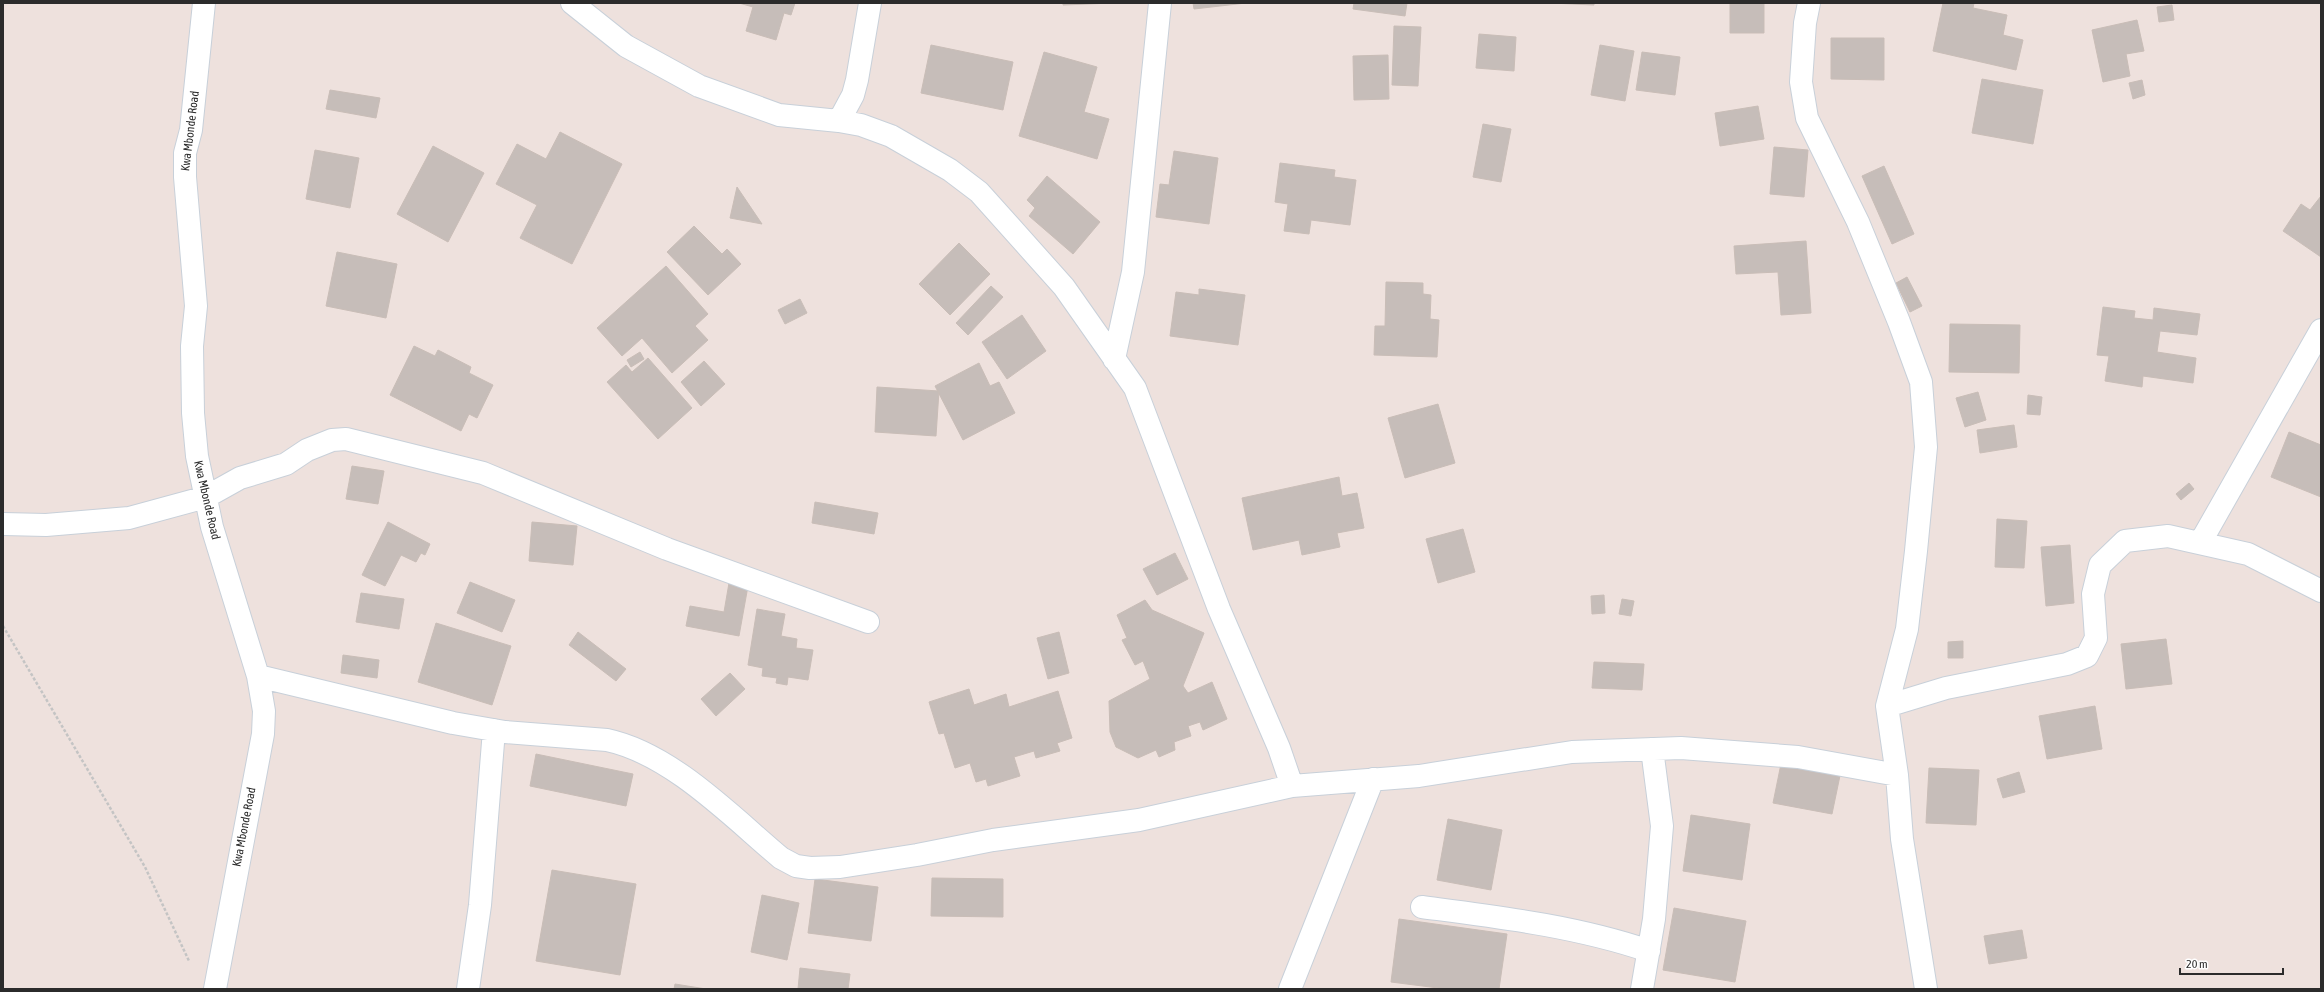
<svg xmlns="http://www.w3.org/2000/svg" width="2324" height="992" font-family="'Asap Condensed',sans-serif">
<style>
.building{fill:#c6bdb9;stroke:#c9bdb7}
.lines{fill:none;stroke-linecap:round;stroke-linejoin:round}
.minor-casing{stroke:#c8d0d9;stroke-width:24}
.path{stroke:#c4c4c4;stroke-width:2.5;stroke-dasharray:3 2;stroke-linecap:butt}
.minor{stroke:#fff;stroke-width:22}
.labels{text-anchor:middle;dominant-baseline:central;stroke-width:4;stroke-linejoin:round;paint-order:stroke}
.street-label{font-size:12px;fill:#2b2b2b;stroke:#fff}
</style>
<rect width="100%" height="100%" fill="#eee1dd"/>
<path class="building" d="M 739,3 L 795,3 L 791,15 L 784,13 L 776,40 L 746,31 L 753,7 Z
M 1063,3 L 1113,3 L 1063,5 Z
M 1193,3 L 1246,3 L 1194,9 Z
M 1354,3 L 1407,3 L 1405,16 L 1353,9 Z
M 1551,3 L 1594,3 L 1594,5 Z
M 1764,3 L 1764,33 L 1730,33 L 1730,4 Z
M 1943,3 L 1974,3 L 1973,8 L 2007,15 L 2003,35 L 2023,40 L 2016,70 L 1933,51 Z
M 2172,5 L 2174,20 L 2159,22 L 2157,7 Z
M 2137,20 L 2144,51 L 2126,54 L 2130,76 L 2103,82 L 2092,30 Z
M 1394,26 L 1421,27 L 1418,86 L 1392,85 Z
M 1479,34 L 1516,37 L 1514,71 L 1476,68 Z
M 1831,38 L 1884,38 L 1884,80 L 1831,79 Z
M 931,45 L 1013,62 L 1003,110 L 921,93 Z
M 1600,45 L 1634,51 L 1625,101 L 1591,95 Z
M 1044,52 L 1097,67 L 1084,112 L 1109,119 L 1097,159 L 1019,136 Z
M 1642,52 L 1680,57 L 1675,95 L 1636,90 Z
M 1388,55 L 1389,99 L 1354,100 L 1353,56 Z
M 1982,79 L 2043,90 L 2033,144 L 1972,133 Z
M 2142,80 L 2145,95 L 2133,99 L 2129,83 Z
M 330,90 L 380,98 L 376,118 L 326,109 Z
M 1758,106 L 1764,139 L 1720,146 L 1715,113 Z
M 1483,124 L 1511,129 L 1501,182 L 1473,177 Z
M 560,132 L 622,164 L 572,264 L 520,238 L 537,205 L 496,184 L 517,144 L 546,159 Z
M 433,146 L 484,173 L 448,242 L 397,214 Z
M 1774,147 L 1808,150 L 1804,197 L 1770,194 Z
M 315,150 L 359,158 L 350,208 L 306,199 Z
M 1174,151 L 1218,158 L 1209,224 L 1156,217 L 1160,184 L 1169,185 Z
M 1280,163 L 1335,170 L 1334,177 L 1356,180 L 1350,225 L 1311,220 L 1309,234 L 1284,231 L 1288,204 L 1275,202 Z
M 1884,166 L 1914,234 L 1892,244 L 1862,176 Z
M 1047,176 L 1100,222 L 1073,254 L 1029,216 L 1035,208 L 1027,200 Z
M 737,187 L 762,224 L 730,218 Z
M 2321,196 L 2321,257 L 2283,231 L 2301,204 L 2310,210 Z
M 694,226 L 722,254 L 727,249 L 741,264 L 708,295 L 667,252 Z
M 1806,241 L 1811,313 L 1781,315 L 1778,272 L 1736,274 L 1734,246 Z
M 959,243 L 990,274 L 950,315 L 919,284 Z
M 337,252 L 397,264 L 386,318 L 326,306 Z
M 666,266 L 708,314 L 695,326 L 708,340 L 672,373 L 642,338 L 622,356 L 597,328 Z
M 1907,277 L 1922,306 L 1910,312 L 1896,283 Z
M 1386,282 L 1423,283 L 1423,294 L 1431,295 L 1430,319 L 1439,320 L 1437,357 L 1374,355 L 1375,326 L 1385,326 Z
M 991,286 L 1003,297 L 968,335 L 956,323 Z
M 1199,289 L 1245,295 L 1238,345 L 1170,336 L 1176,292 L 1199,295 Z
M 800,299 L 807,313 L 785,324 L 778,310 Z
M 2103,307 L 2135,311 L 2134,318 L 2153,320 L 2154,308 L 2200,314 L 2197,335 L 2160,331 L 2157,352 L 2196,358 L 2193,383 L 2143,376 L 2142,387 L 2105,381 L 2109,356 L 2097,355 Z
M 1022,315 L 1046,351 L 1007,379 L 982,342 Z
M 1950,324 L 2020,325 L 2019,373 L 1949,372 Z
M 414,346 L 435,356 L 438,350 L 471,367 L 469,373 L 493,385 L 477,418 L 469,414 L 461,431 L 390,395 Z
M 640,352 L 644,359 L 631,367 L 627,360 Z
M 648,358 L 692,408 L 658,439 L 607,382 L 626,365 L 632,372 Z
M 704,361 L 725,384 L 701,406 L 681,382 Z
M 979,363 L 990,386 L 999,382 L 1015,413 L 963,440 L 935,386 Z
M 877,387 L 939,391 L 936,436 L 875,432 Z
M 1978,392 L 1986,420 L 1965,427 L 1956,398 Z
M 2028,395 L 2042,397 L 2040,415 L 2027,414 Z
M 1438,404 L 1455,463 L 1405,478 L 1388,418 Z
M 2014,425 L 2017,447 L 1980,453 L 1977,430 Z
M 2289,432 L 2321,445 L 2321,497 L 2271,477 Z
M 352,466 L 384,471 L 378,504 L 346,499 Z
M 1339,477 L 1342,496 L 1357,493 L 1364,528 L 1337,533 L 1340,547 L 1302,555 L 1299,540 L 1253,550 L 1242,498 Z
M 2189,483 L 2194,489 L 2181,500 L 2176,494 Z
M 815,502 L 878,513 L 874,534 L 812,523 Z
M 1997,519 L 2027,521 L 2024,568 L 1995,567 Z
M 388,522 L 430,544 L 425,555 L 421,553 L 416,562 L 401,555 L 385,586 L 362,575 Z
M 532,522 L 577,526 L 573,565 L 529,561 Z
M 1463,529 L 1475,572 L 1438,583 L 1426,539 Z
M 2070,545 L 2074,603 L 2046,606 L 2041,547 Z
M 1175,553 L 1188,579 L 1157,595 L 1143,569 Z
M 470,582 L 515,600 L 502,632 L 457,613 Z
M 729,583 L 748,586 L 739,636 L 686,626 L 690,606 L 724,612 Z
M 361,593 L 404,599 L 399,629 L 356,622 Z
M 1604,595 L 1605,613 L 1592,614 L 1591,596 Z
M 1622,599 L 1634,601 L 1631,616 L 1619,614 Z
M 1145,600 L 1152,610 L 1204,633 L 1183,686 L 1188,693 L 1212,682 L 1227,719 L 1203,730 L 1200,722 L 1188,726 L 1191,736 L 1174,742 L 1175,750 L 1159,757 L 1156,750 L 1138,758 L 1116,747 L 1110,732 L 1109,701 L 1150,679 L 1143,661 L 1135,665 L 1122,640 L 1127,638 L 1117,615 Z
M 757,609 L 785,614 L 781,636 L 797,639 L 796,648 L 813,650 L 808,680 L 788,677 L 787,685 L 776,683 L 777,678 L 762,676 L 763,668 L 748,665 Z
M 436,623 L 511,646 L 492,705 L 418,682 Z
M 578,632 L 626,669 L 616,681 L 569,645 Z
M 1059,632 L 1069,673 L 1048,679 L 1037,638 Z
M 2166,639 L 2172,684 L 2126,689 L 2121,644 Z
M 1963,641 L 1963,658 L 1948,658 L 1948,642 Z
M 343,655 L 379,660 L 377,678 L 341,673 Z
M 1594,662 L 1644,664 L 1642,690 L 1592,688 Z
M 730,673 L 745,689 L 716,716 L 701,699 Z
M 969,689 L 974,705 L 1006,694 L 1009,707 L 1058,691 L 1072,738 L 1057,743 L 1060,751 L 1036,758 L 1034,751 L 1014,757 L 1020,776 L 988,786 L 986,779 L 976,782 L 970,763 L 955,768 L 944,733 L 939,734 L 929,702 Z
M 2095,706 L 2102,749 L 2047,759 L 2039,716 Z
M 536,754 L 633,774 L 626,806 L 530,786 Z
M 1783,754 L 1842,766 L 1832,814 L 1773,803 Z
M 1929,768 L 1979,770 L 1976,825 L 1926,823 Z
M 2019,772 L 2025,792 L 2003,798 L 1997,779 Z
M 1691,815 L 1750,824 L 1742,880 L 1683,871 Z
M 1448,819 L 1502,830 L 1491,890 L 1437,880 Z
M 552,870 L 636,884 L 620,975 L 536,961 Z
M 932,878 L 1003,879 L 1003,917 L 931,916 Z
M 815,879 L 878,887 L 871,941 L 808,933 Z
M 762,895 L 799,903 L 787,960 L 751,952 Z
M 1674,908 L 1746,921 L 1735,982 L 1663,970 Z
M 1399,919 L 1507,934 L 1499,989 L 1446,989 L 1391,982 Z
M 2022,930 L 2027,958 L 1989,964 L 1984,936 Z
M 800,968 L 850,974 L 848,989 L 798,989 Z
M 675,984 L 706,989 L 674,989 Z"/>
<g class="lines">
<g class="minor-casing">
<path id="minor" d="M 204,3 L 191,130 L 185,153 L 185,177 L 196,306 L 192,346 L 193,413 L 197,456 L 212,527 L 258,676 L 264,711 L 263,734 L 215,989
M 572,3 L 626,46 L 699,86 L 779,115 L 839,121 L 861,125 L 891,136 L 950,170 L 979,192 L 1064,287 L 1135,388 L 1219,609 L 1279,748 L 1292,786
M 1809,3 L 1805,23 L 1801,82 L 1807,118 L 1858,222 L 1899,322 L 1921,382 L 1926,447 L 1916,551 L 1907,629 L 1887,706 L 1897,775 L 1902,839 L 1926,989
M 839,121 L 853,95 L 857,80 L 870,3
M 1114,359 L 1133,272 L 1160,3
M 3,524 L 46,525 L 129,518 L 206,497 L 240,478 L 286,464 L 307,450 L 332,440 L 346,439 L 483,473 L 667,549 L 868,622
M 2200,543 L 2321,330
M 258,676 L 453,723 L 505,732 L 607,740 C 672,754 732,817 781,858 L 796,866 L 810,868 L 840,867 L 917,855 L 993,840 L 1139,820 L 1292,786 L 1419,776 L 1572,752 L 1681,748 L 1798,757 L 1897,775
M 1887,706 L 1946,688 L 2067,664 L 2087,656 L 2096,638 L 2093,594 L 2100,565 L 2125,541 L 2168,536 L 2248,554 L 2321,591
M 1422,907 C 1498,917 1576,926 1649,951
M 468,989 L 480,905 L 494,730
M 1290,989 L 1373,779
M 1642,989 L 1654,919 L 1662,826 L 1652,749"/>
</g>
<path class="path" d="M 3,626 L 145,867 L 189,961"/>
<use href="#minor" class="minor"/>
</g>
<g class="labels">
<g class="street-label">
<text transform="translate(190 131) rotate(-83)">Kwa Mbonde Road</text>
<text transform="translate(207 500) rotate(77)">Kwa Mbonde Road</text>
<text transform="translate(244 827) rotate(-79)">Kwa Mbonde Road</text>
</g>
</g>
<rect width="2324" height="992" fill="none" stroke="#2b2b2b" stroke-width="8"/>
<path d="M2180 968v6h103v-6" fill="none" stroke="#2b2b2b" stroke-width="2"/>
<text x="2186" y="968" font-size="12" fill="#2b2b2b" stroke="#ffffff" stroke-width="3" paint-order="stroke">20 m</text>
</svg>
